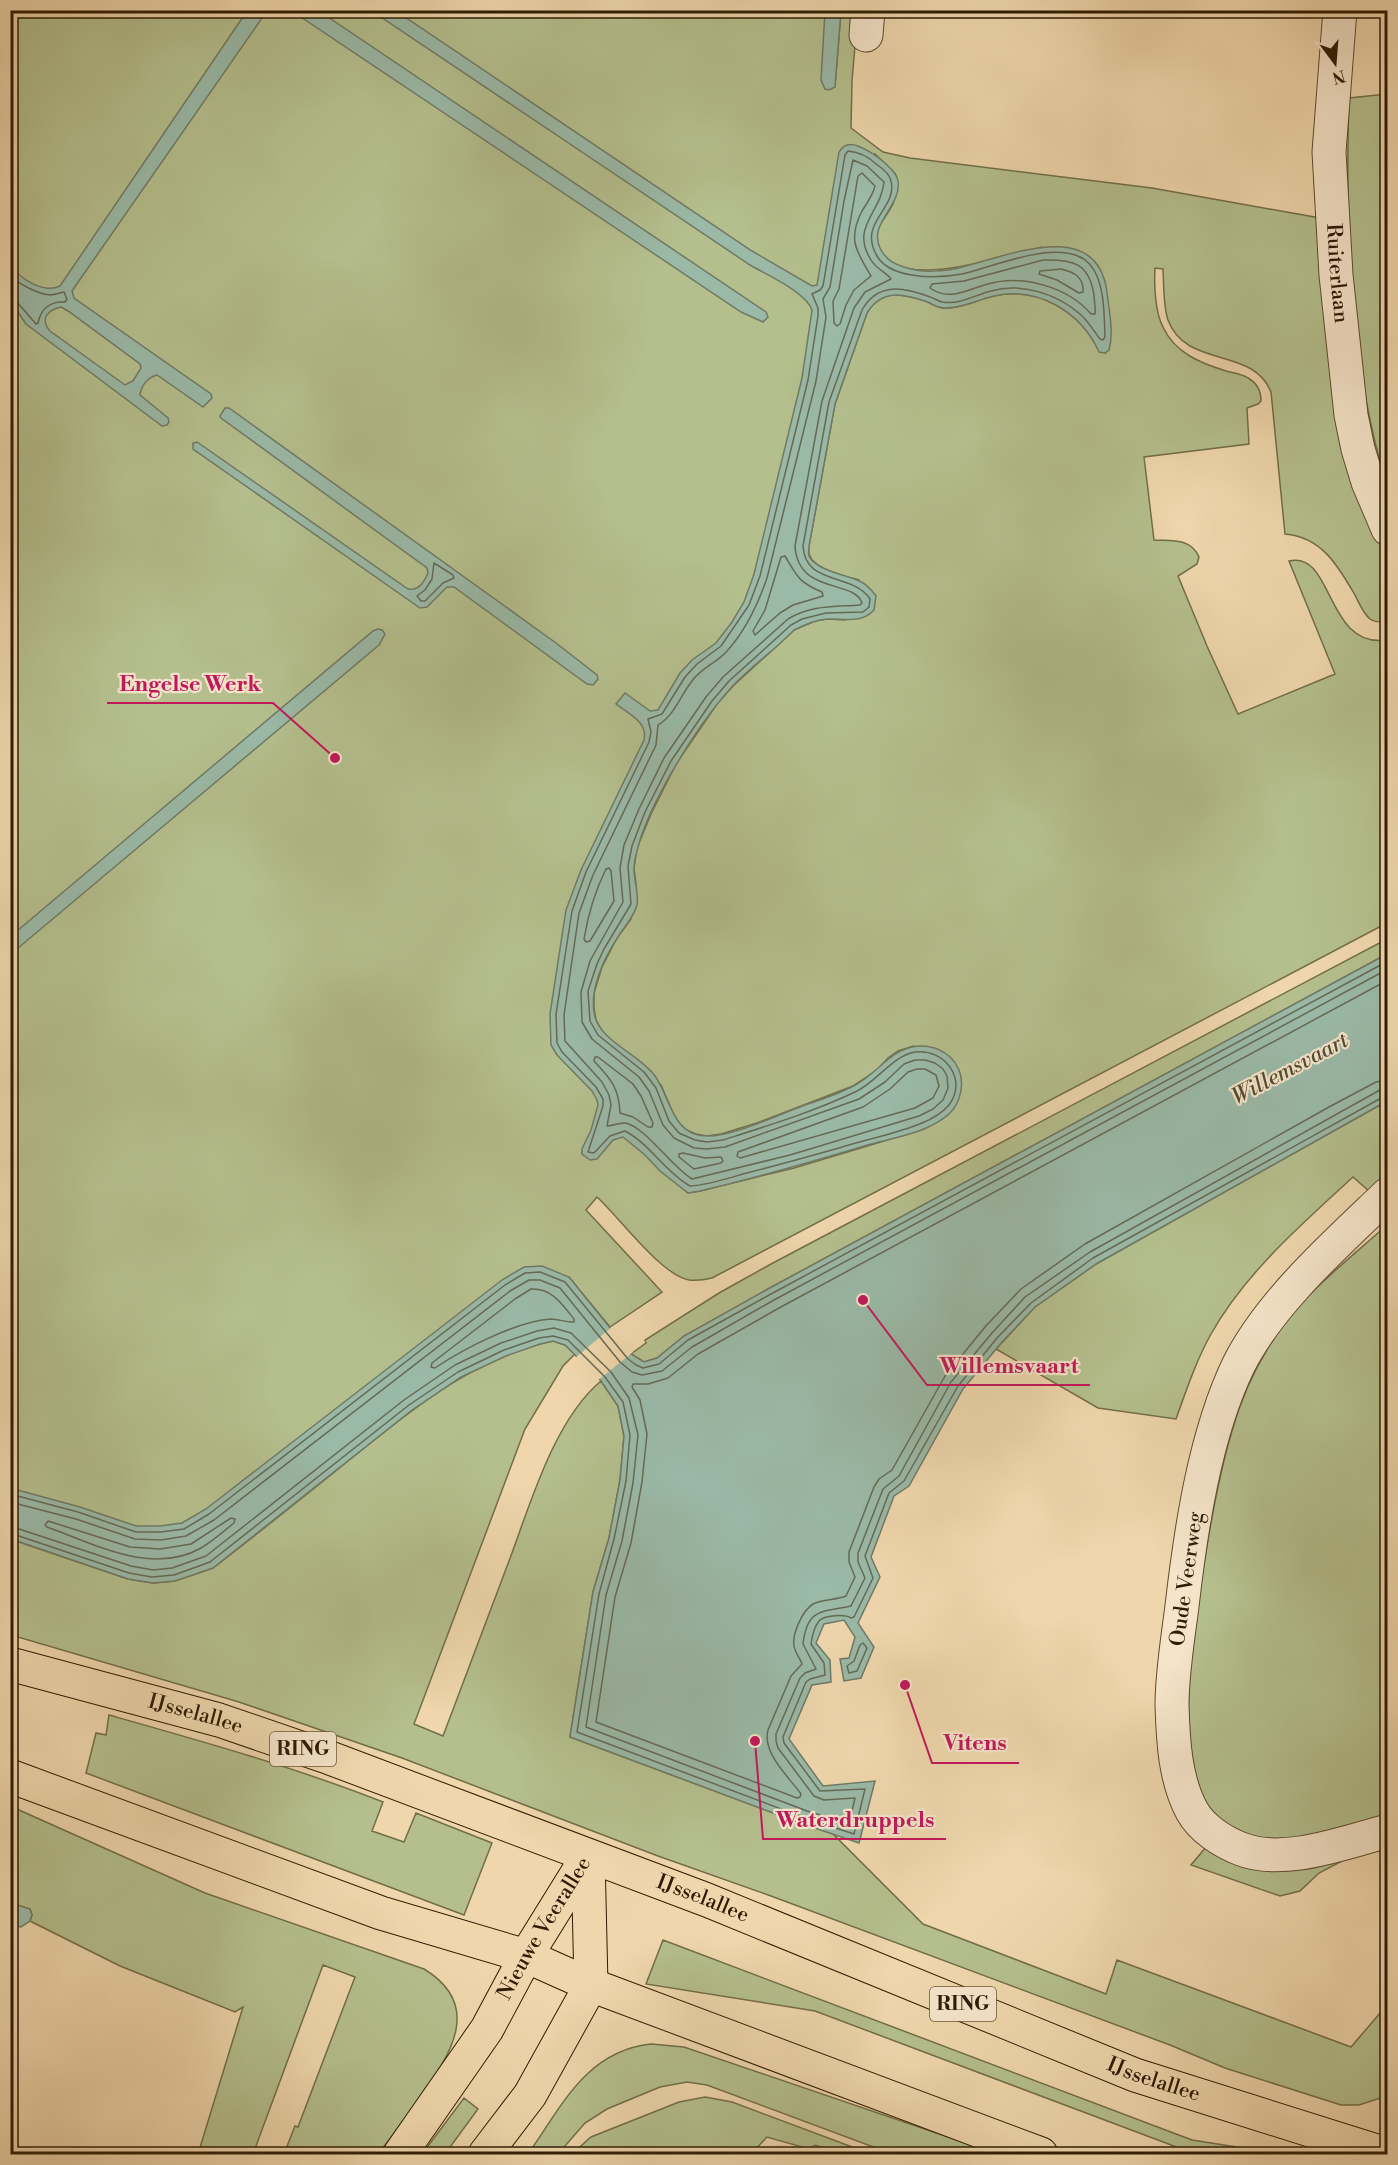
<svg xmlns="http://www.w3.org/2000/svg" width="1398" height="2165" font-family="'Libre Bodoni',serif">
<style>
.green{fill:#b4bf8d;stroke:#726e48;stroke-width:1.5;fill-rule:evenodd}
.water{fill:#9ab9a7;stroke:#707a65;stroke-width:1.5;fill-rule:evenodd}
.pier{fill:#efd6ac}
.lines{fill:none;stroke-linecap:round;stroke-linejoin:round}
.shore{stroke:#656a55;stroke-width:1.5}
.minor-casing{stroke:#604a2d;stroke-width:35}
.major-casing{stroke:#301c03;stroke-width:35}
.minor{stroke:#f5e4c9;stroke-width:33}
.major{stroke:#efd6ac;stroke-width:33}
.labels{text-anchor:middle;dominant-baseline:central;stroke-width:4.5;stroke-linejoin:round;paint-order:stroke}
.shield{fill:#f5e4c9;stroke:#6b583e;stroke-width:1.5}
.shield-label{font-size:20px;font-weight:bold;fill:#301c03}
.street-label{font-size:21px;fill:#301c03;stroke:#f5e4c9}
.water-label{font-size:22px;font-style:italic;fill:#504b34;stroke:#f5e4c9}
.leader{fill:none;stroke:#c2185b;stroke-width:2}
.callout-dot{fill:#c2185b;stroke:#f5e4c9;stroke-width:2}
.callout-label{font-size:22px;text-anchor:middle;font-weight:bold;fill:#c2185b;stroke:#f5e4c9;stroke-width:4.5;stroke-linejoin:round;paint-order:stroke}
</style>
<rect width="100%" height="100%" fill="#efd6ac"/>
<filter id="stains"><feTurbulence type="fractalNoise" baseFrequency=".00333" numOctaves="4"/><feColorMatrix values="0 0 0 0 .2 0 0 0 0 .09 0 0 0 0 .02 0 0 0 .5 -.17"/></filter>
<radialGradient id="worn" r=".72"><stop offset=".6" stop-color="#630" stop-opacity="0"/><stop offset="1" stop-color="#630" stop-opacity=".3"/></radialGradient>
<path class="green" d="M 10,11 L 833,11 L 835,86 L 841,11 L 858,11 L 852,81 L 851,128 L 883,152 L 910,158 L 1152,188 L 1320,218 L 1366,508 L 1387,554 L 1387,622 C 1381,622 1376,623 1370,619 C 1363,613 1359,603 1355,595 C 1338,566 1322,537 1285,534 L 1271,392 C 1253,346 1186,369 1168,320 C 1163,305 1164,285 1163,269 L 1155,268 C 1154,285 1155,312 1163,327 C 1175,353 1200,363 1226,371 C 1233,373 1242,374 1248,378 C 1257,383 1261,391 1261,401 L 1258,404 L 1247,408 L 1249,444 L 1144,457 L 1154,540 C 1172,541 1191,538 1199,557 L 1197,564 L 1178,576 L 1207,646 L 1238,714 L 1335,674 L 1289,561 C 1334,550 1325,649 1387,640 L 1387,923 L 712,1278 C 704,1280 697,1281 689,1280 C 661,1275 619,1217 597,1197 L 586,1210 L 662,1292 L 610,1327 L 569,1277 L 190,1551 L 11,1516 ZM 875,154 L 895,174 C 895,182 897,193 894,201 C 890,214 876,224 877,238 C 879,300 1011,254 1042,247 L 1105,353 L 1099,351 C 1081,312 1038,286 994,296 C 976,300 964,308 945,308 C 938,308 933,305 928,302 C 904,294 882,288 867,313 L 835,404 L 809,546 C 809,549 808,553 810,556 C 814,569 847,577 859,580 L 845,620 L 827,619 L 815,621 L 794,630 L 733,686 L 717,704 L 676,764 L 651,814 L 637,848 L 634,868 L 636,884 L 631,919 L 617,938 L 602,967 L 594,993 L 594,1008 L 596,1020 L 603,1033 L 661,1085 L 675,1118 L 684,1129 L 696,1134 L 707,1136 L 721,1134 L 757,1123 L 853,1086 L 876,1071 L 888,1058 L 898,1051 L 914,1046 L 948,1115 L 924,1129 L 794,1168 L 700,1191 L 688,1193 L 639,1149 L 570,993 L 693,700 L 779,588 Z
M 1387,94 L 1387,486 C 1349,363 1345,226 1349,98 Z
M 1387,939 L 1387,954 L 768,1289 L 684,1336 L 657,1358 L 644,1362 L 631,1354 L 646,1343 L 645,1340 L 719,1293 L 771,1264 Z
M 1387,1101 L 1387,1177 L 1370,1192 L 1353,1177 C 1302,1224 1246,1272 1211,1334 C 1196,1361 1186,1391 1176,1419 L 1098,1408 L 996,1349 L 1035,1307 L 1096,1264 Z
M 1387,1225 L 1387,1816 C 1355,1825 1281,1852 1250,1838 C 1236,1831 1214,1820 1207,1806 C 1175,1742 1192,1633 1204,1564 C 1211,1520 1219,1474 1232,1431 C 1240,1402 1252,1374 1268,1348 C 1296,1299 1346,1262 1387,1225 Z
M 553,1341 L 565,1345 L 575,1354 L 563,1366 L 525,1429 L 414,1724 L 443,1736 C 465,1678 487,1620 509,1561 C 530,1505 554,1420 601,1381 L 618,1406 L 624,1436 L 620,1480 L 609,1538 L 593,1592 L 570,1737 L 803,1824 L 832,1833 L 923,1924 L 1106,1994 L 1117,1960 L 1351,2047 L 1387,2005 L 1387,2096 L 1359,2105 L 1341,2105 L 1225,2068 L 1170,2045 L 771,1896 L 658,1856 L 402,1758 L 239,1702 L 11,1635 L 10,1539 L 128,1579 L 153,1583 L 175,1581 L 213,1568 C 260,1532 307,1494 353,1457 C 413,1409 475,1357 553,1341 Z
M 109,1715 C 201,1741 294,1767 383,1802 L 372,1831 L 404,1842 L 416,1813 L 492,1843 L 464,1915 L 86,1773 L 96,1733 L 106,1735 Z
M 10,1806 L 205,1893 L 424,1969 C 483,2005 451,2053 422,2095 C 407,2115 393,2135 378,2154 L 284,2154 L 295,2126 L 298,2127 L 355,1977 L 323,1965 L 253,2154 L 198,2154 L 243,2007 L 235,2012 L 120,1966 L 30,1921 L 32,1915 L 30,1909 L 11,1903 Z
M 1206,1847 L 1344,1860 L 1319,1873 L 1300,1891 L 1280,1896 L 1191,1865 Z
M 663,1940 L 1192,2140 L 1282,2154 L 1195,2154 L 815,2011 L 646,1984 Z
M 651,2044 L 684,2047 L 998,2154 L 892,2154 L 707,2085 L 687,2082 L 660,2087 L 607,2109 L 585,2123 L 558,2154 L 528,2154 C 562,2106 586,2051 651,2044 Z
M 705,2097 L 732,2102 L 871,2154 L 842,2154 L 815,2145 L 809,2149 L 767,2137 L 751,2154 L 572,2154 L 591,2137 L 679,2102 Z
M 464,2098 L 478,2109 L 445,2154 L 422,2154 Z"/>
<path class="water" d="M 247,11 L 267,11 L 72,291 L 74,298 L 211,394 L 212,398 L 203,407 L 157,375 C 148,377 141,386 140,395 L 168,418 L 169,422 L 167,425 L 162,426 L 26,324 L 11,302 L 11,264 C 19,279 44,294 60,286 ZM 61,307 L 68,311 L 140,364 L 141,368 L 133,381 L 125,385 L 50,331 C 40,319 47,310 61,307 Z
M 292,11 L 319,11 L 766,312 L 768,317 L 763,322 L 741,312 Z
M 372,11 L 396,11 L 752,251 L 812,286 L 817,285 L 839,152 C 843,145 850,143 858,146 C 868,150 877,156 885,163 C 890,168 897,173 898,181 C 902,206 868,223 880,248 C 885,259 893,264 904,267 C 921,273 945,272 962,267 C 1008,256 1097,216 1107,292 C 1109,311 1114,332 1109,350 L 1105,353 L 1099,352 C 1081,312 1038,286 994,296 C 976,300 964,308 945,308 C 938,308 933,305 928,302 C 904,294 882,288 867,313 L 835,404 L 809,546 C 809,549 808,553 809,556 C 815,570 845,575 857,580 C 866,583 871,589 876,596 L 874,610 C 862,624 843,618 827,619 C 815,620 804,625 794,630 C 774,651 750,667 731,688 C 698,724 648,804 637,851 C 635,857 634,863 634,869 C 634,881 639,894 637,905 C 634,917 624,927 618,937 C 604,958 588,991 595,1017 C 602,1042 640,1055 655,1076 C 671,1098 672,1136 707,1136 C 733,1136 776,1116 800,1107 C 819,1100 840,1094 857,1084 C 877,1073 889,1052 912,1047 C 930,1043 950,1051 958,1068 C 965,1082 961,1102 950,1113 C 930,1132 897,1137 871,1144 C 815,1161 758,1177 700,1191 L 688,1193 L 660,1171 L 645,1155 L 623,1137 L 613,1140 L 597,1159 L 590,1160 L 582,1154 L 582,1149 L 591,1130 L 598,1105 L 597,1100 L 592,1091 L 557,1055 L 551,1045 L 550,1014 L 566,910 L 581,870 L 644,740 C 648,722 629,714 616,704 L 625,693 L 650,711 L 658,710 L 680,673 L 692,660 L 716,643 L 732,622 L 744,602 L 754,574 L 802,378 L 812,310 C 806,292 767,275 750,265 Z
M 825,11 L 841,11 L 835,87 L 829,90 L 825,89 L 821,80 Z
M 225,408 L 229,408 L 556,643 L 597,675 L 598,679 L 593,685 L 587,684 L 454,587 L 447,587 L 427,607 L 420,608 L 193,449 L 193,443 L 197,442 L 408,589 C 419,591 424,582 428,573 L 427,568 L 221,418 L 220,416 Z
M 378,629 L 382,630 L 385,634 L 379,645 L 11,954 L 11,936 L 373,631 Z
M 1387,954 L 1387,1101 L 1096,1264 L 1035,1307 L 1002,1342 L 963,1389 L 909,1486 L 894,1496 L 871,1557 L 880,1577 L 858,1623 L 874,1647 L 861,1678 L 844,1681 L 840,1659 L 849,1658 L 855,1637 L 844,1620 L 824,1624 L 816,1643 L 830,1660 L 831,1682 L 812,1685 L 789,1739 L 823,1786 L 875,1781 L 859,1843 L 803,1824 L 570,1737 L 593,1592 L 609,1538 L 620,1480 L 624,1436 L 618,1406 L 601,1381 L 565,1345 L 553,1341 L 540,1344 L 506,1356 L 461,1377 L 412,1410 L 213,1568 L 175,1581 L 153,1583 L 128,1579 L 11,1539 L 10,1488 L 80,1507 L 136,1526 L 160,1526 L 182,1523 L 206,1509 L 502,1280 L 524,1267 L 542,1266 L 569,1277 L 631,1354 L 644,1362 L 657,1358 L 684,1336 L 768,1289 Z
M 11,1903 L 30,1909 L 32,1915 L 30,1921 L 21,1927 L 11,1925 Z"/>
<path class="pier" d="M 613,1326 L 633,1352 L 597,1381 L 575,1358 Z"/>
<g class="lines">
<path class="shore" d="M 848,151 C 858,152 869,157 876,164 C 882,168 890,174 891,181 C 898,209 857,222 877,256 C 884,268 899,273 912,275 C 928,278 946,277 962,274 C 995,267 1072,231 1094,270 C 1105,289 1104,316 1105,337 L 1103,340 L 1100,339 C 1094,331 1088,321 1080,314 C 1057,294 1021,282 991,291 C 975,295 960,305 942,302 C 938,301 934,298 930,297 C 903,287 878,282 862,310 L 829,402 L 803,546 C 805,586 852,572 870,599 L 869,607 L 863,612 L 826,613 L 802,619 L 791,625 L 729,681 L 712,701 L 671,761 L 645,812 L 632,846 L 628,866 L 631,904 L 604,949 L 597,964 L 588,991 L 590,1021 L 598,1035 L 644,1072 L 656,1088 L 669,1121 L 679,1133 L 695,1140 L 707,1142 L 723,1140 C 767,1126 813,1112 855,1092 C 877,1082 892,1056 915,1052 C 945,1048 968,1080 949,1105 C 942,1113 932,1119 922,1123 C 896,1134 867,1139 839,1148 C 807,1157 775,1166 743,1174 C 726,1179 708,1185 690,1186 C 665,1172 650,1144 625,1131 L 610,1136 L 594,1153 L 588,1152 L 603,1106 L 603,1099 L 596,1087 L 562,1052 L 557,1043 L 556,1014 L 572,911 L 586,872 L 649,742 L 651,732 L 648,719 L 662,714 L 685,677 L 697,664 L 721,646 L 749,605 L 760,576 L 808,380 L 818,316 L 818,308 L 812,294 L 820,290 L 823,286 L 845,155 Z
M 853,160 L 867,166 L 884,182 C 881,213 850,227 871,260 C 876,269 886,272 891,279 L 865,292 L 854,308 L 822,401 L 795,546 C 798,595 854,579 862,603 L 860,605 C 834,607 811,605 788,619 L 723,677 L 706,697 L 664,758 L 639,809 L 624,845 L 620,868 L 623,902 L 590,961 L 581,992 L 582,1022 L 592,1039 L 639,1077 L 649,1091 L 663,1125 L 674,1138 L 694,1148 L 707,1149 L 725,1147 L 859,1099 L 885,1082 L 904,1064 L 915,1060 L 925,1060 L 935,1063 L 943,1069 L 947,1076 L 948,1088 L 943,1100 L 933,1109 L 919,1116 L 790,1155 L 692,1179 C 672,1167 646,1128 626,1123 C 619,1122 613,1126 607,1126 L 611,1105 L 609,1095 L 602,1082 L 565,1041 L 564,1015 L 579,913 L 593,875 L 656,745 L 658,725 C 675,715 680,696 692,681 C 702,667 717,663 727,651 C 746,630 758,604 767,578 L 816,381 L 826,317 L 823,299 L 830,287 L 844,201 Z
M 862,173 L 875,186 C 873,195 867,203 862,211 C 847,240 857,252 871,276 L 854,290 L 846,305 L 840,324 L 837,326 L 834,323 L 833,301 L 839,289 L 858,176 Z
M 1043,260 C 1073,259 1089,263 1094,295 C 1094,302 1096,308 1095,314 L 1091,314 C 1068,287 1022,274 988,284 C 968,289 949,302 930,288 L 932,284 L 964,281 Z
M 1061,269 C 1074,272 1084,277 1083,292 L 1079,293 L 1057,280 L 1039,274 L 1040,271 Z
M 10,275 C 18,284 38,294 50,295 C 54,295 60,293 64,292 L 67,299 L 65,302 C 51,301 41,308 38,323 L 36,324 L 17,302 L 10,301
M 785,556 C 797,576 798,582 822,592 L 823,596 L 793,605 L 780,613 L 755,635 L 753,631 L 765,610 L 781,557 Z
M 434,563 L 453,575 L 454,578 L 443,583 L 425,601 L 421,601 L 417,596 L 425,590 L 432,579 Z
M 609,868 L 611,871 L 614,901 L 590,941 L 586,942 L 584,939 C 588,915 595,891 606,869 Z
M 1388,980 L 779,1308 L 698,1354 L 668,1378 L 648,1384 L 633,1384 L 632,1387 L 640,1400 L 647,1434 L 642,1482 L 631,1543 L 615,1597 L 596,1722 L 797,1798 L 800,1797 L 801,1794 C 788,1776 762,1753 768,1730 L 791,1676 L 802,1664 C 800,1658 795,1653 794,1646 C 792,1634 802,1611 813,1604 C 823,1599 836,1600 846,1596 L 855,1577 L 849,1562 L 849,1552 L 874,1487 L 879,1479 L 892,1470 L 945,1376 L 985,1327 L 1021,1289 L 1085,1244 L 1329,1107 L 1376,1082 L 1388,1080
M 595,1057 L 598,1057 L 633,1084 L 641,1096 L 653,1123 L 652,1127 L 648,1127 L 633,1117 L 620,1113 C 619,1088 611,1079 594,1061 Z
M 917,1069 L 925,1069 L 936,1075 L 939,1086 L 933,1098 L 915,1108 L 740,1158 L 737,1156 L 738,1152 L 863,1107 L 890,1089 L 908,1072 Z
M 683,1153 L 705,1158 L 721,1157 L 723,1161 L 721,1163 L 694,1169 L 679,1157 L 679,1154 Z
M 531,1289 C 552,1288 562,1304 574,1319 L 574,1322 C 567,1323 559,1319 551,1319 C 517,1321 463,1349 435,1368 L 431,1367 L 432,1363 L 515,1299 Z
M 10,1494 L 78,1512 L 136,1532 L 161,1532 L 184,1529 L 209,1514 L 505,1285 L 525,1273 L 540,1272 L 565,1282 L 628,1359 L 636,1365 L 643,1368 L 659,1364 L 688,1340 L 771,1294 L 1388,961
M 10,1502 L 76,1519 L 135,1539 L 161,1540 L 186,1536 L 214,1520 L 510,1291 L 529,1280 L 540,1280 L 560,1288 L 620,1362 L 632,1372 L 642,1375 L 662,1371 L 692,1347 L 774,1300 L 1388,969
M 231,1518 L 235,1519 L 234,1523 C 224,1531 213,1541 201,1548 C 152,1576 95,1544 47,1527 L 45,1525 L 48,1521 L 130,1547 L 160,1549 L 191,1544 Z
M 10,1526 L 131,1566 L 153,1570 L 172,1568 L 206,1556 L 404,1400 L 455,1365 L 501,1343 L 537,1331 L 554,1328 L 571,1333 L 611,1372 L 629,1398 L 638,1435 L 633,1483 L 622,1541 L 606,1595 L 586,1727 L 807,1811 L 849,1824 L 855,1798 L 824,1800 L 814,1796 L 778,1748 L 776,1741 L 776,1734 L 800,1678 L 805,1673 L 816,1669 L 803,1644 C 807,1607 824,1612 851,1606 L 865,1578 L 858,1562 L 858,1553 L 883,1489 L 899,1476 L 951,1382 L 992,1333 L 1025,1297 L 1090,1252 L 1380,1090 L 1388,1089
M 10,1533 L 129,1573 L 152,1577 L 174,1575 L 210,1562 L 409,1405 L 458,1372 L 504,1350 L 539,1338 L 553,1336 L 568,1340 L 605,1377 L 623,1402 L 630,1435 L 626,1481 L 614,1539 L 599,1594 L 577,1732 L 805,1818 L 854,1834 L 865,1789 L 820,1791 L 784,1743 L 783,1737 L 806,1682 L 810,1679 L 825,1675 L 824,1663 L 811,1644 C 812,1637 815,1626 819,1621 C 824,1615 845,1614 851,1618 L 854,1617 L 873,1578 L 865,1556 L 889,1493 L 904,1481 L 958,1386 L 997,1338 L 1031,1303 L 1093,1258 L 1383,1097 L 1388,1096
M 863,1643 L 867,1648 L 857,1671 L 849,1673 L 847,1666 L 854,1661 L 860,1645 Z"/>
<g class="minor-casing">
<g id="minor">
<path id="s1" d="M 1340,10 L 1329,152 L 1336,275 L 1351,415 L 1358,449 L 1368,482 L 1388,529"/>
<path d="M 866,35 L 868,10"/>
<path d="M 1388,1194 C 1337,1243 1271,1301 1239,1364 C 1205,1434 1191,1528 1182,1606 C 1178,1638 1172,1673 1172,1705 C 1173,1740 1175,1780 1192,1811 C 1202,1829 1223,1842 1241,1849 C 1284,1866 1345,1842 1388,1831"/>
</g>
</g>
<g class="major-casing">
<g id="major">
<path id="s2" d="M 10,1664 L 219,1720 L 330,1758 L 707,1900 L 1135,2075 L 1386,2154"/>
<path d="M 10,1776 L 381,1913 L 526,1956 L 591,1985 L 1041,2154"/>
<path id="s3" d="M 400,2154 L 487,2029 L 526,1956 L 588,1856"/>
<path d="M 485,2154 L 530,2095 L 591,1985 L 588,1856"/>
</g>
</g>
<use href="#minor" class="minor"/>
<use href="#major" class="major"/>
</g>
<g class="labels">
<g class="shield">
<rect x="270" y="1732" width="66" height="34" rx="4.5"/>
<rect x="930" y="1987" width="66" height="34" rx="4.5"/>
</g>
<g class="shield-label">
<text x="303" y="1749">RING</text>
<text x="963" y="2004">RING</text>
</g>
<g class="street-label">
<text stroke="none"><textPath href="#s1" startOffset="264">Ruiterlaan</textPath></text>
<text transform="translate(1187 1579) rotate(-82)">Oude Veerweg</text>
<text stroke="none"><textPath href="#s2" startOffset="192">IJsselallee</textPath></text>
<text stroke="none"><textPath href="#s2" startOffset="732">IJsselallee</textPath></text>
<text stroke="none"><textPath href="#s3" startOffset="268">Nieuwe Veerallee</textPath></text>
<text stroke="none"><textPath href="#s2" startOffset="1218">IJsselallee</textPath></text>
</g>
<g class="water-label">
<text transform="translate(1290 1069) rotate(-28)">Willemsvaart</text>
</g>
</g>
<path class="leader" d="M335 758L273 703H107M863 1300L927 1385H1090M905 1685L932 1763H1019M755 1741L763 1839H946"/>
<g class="callout-dot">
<circle cx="335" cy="758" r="6"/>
<circle cx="863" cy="1300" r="6"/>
<circle cx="905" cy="1685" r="6"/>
<circle cx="755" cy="1741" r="6"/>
</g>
<g class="callout-label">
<text x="190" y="691">Engelse Werk</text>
<text x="1009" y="1373">Willemsvaart</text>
<text x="975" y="1750">Vitens</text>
<text x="855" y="1827">Waterdruppels</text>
</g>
<rect width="1398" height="2165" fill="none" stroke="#efd6ac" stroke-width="36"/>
<rect x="12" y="12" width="1374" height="2141" fill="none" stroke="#301c03" stroke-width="3"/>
<rect x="18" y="18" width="1362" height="2129" fill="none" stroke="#301c03" stroke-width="1.5"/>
<g transform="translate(1335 63) rotate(164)" stroke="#f5e4c9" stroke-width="4.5" paint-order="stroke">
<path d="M0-4.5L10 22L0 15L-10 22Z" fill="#301c03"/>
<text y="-9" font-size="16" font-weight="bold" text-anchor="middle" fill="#301c03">N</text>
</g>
<rect width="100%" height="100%" filter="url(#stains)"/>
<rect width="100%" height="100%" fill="url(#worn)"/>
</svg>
